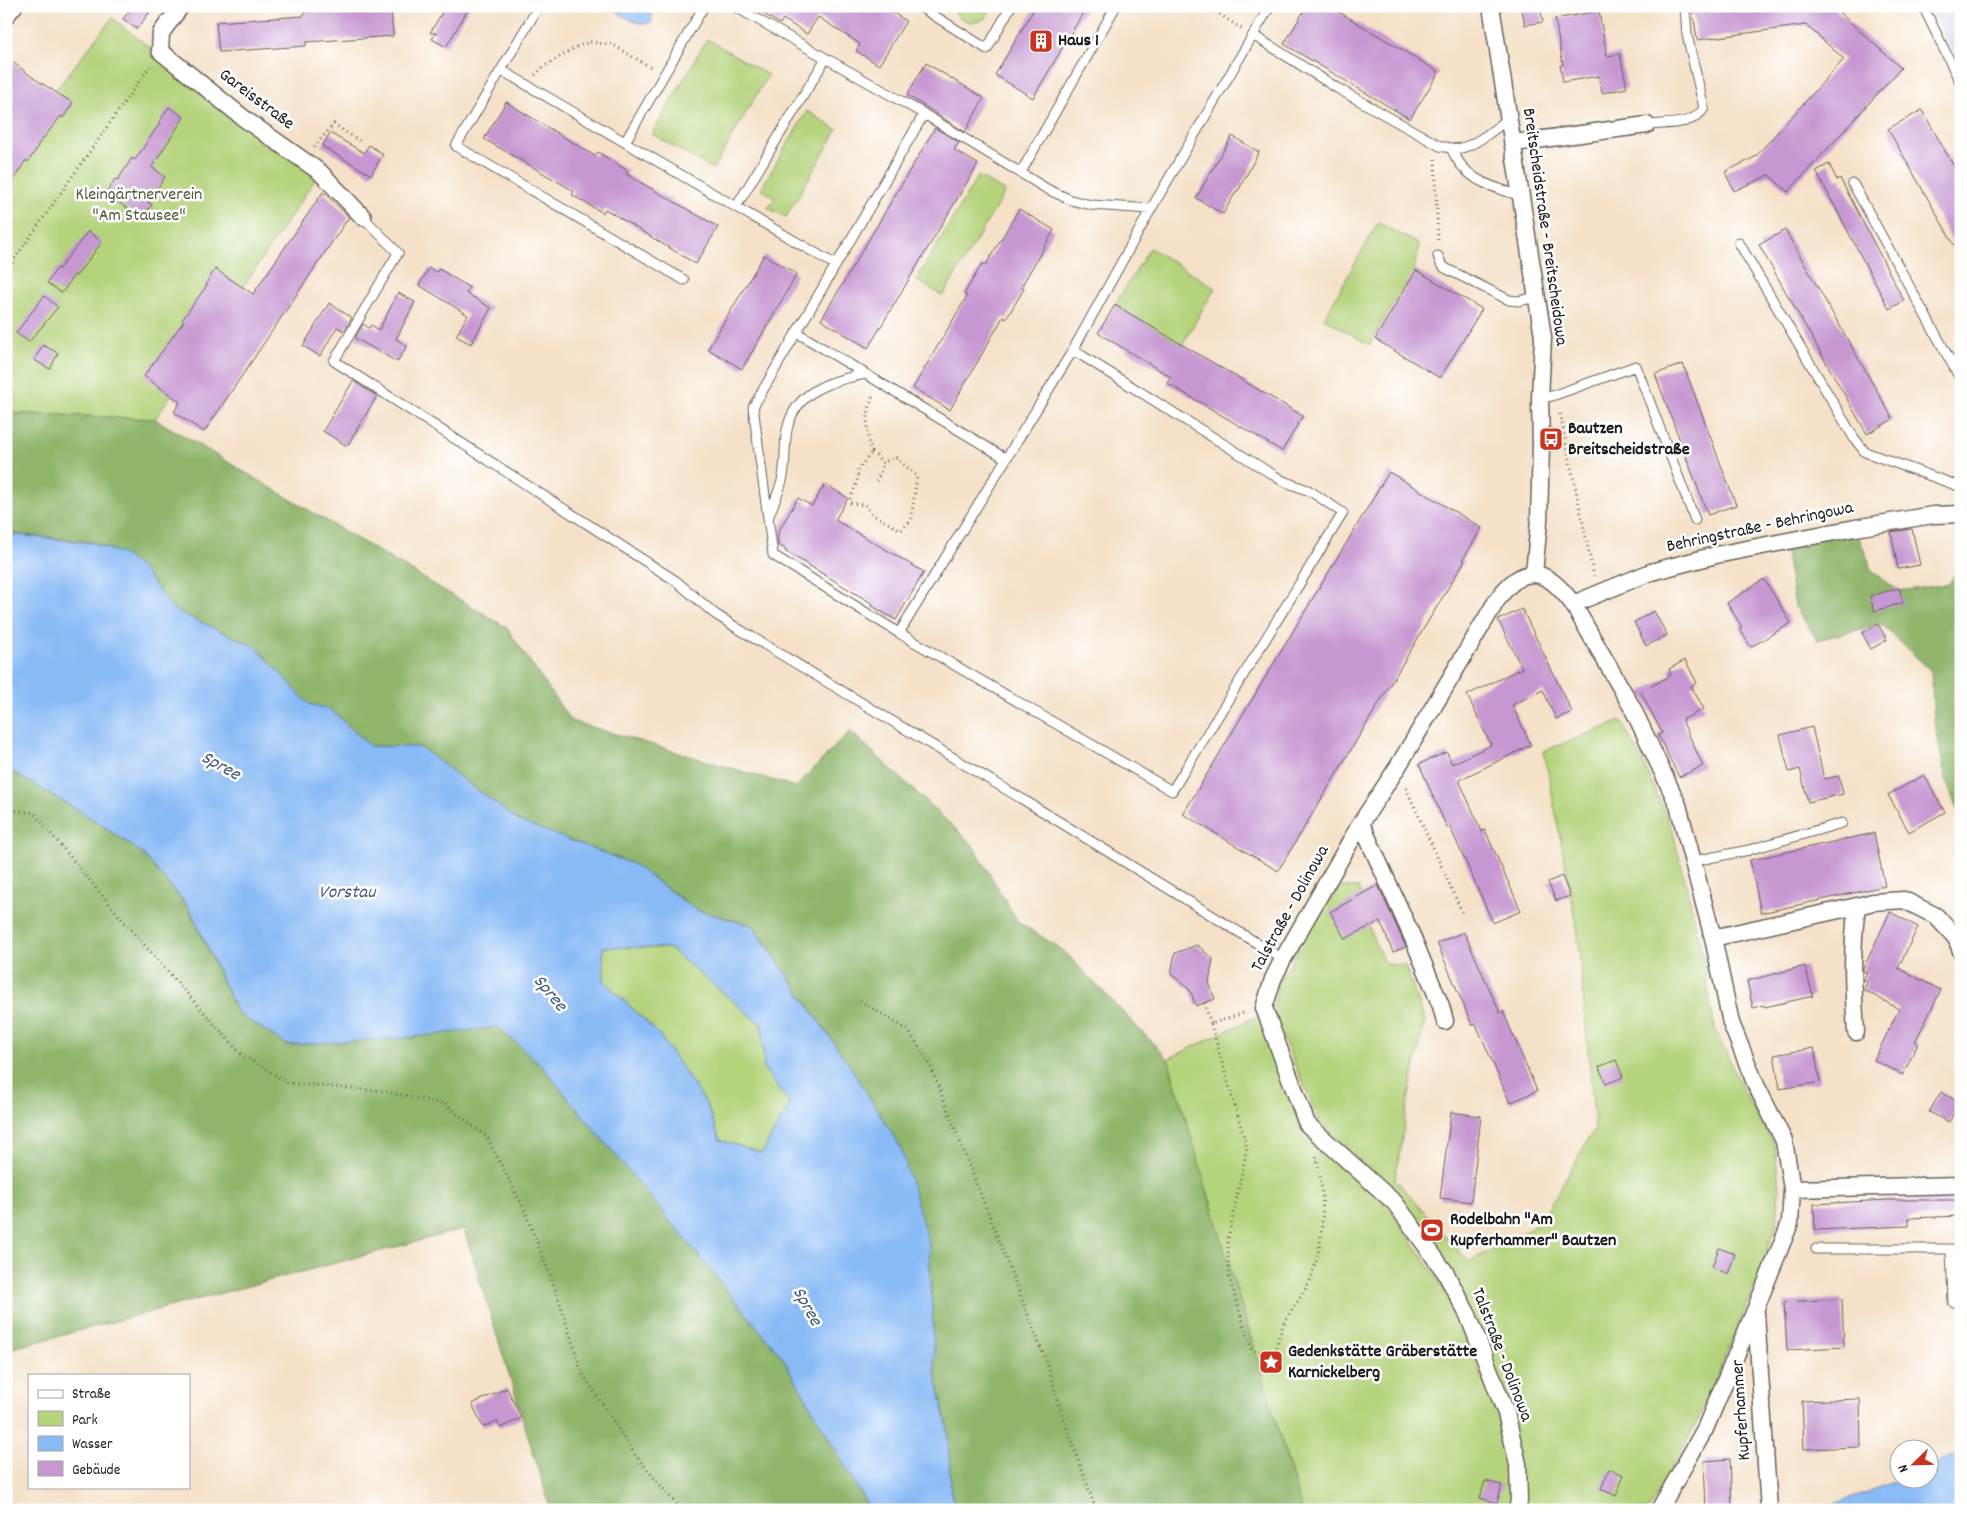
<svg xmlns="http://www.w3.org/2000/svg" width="1967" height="1516" font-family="Dekko,sans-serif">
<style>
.industrial{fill:#c2c2dc}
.green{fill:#b4d37a;stroke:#68784b}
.forest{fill:#8fb56a;stroke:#566843}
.water{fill:#88baf5;stroke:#526b88;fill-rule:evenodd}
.building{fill:#c697d1}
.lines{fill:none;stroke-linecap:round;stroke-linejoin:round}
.lane-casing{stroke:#686158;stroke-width:11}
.street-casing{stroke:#686158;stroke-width:19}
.path{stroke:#686158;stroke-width:3;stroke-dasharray:1 4;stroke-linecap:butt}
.lane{stroke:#fff;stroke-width:9}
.street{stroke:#fff;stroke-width:16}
.labels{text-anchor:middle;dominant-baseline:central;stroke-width:5;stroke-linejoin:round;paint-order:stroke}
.poi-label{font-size:18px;font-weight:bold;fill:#1c1c1c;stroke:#fff;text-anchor:start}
.street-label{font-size:18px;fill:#1c1c1c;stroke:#fff}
.park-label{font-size:18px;fill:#515c3d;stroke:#fff}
.water-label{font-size:19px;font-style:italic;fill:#475b73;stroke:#fff}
</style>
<rect width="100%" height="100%" fill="#fff"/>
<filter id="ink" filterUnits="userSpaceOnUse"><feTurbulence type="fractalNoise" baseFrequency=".02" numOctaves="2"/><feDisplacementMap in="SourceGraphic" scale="10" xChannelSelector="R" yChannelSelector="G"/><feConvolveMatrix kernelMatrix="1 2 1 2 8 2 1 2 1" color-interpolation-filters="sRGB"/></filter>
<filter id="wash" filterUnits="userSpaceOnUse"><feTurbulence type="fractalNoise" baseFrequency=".0096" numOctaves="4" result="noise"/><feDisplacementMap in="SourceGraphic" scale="20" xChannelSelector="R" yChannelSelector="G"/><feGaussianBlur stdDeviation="1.12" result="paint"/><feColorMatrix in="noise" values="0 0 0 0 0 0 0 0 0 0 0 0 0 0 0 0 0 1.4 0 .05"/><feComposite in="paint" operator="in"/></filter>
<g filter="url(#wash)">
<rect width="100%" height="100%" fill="#f4e1c7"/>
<path class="industrial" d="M 1930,6 L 1961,6 L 1961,70 Z"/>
<path class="green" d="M 951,6 L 992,6 L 986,18 C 971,26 959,21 951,6 Z
M 112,18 L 160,56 L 320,172 L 155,419 L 6,413 L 6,154 Z
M 707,39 L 768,75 L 713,169 L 652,134 Z
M 807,111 L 837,130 L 786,217 L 768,208 L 775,198 L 761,189 Z
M 978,176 L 1005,192 L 943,296 L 916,280 Z
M 1378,223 L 1419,244 L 1414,269 L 1369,345 L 1324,318 Z
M 1150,248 L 1215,288 L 1182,345 L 1115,305 Z
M 1621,721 L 1643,762 L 1673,832 L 1700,943 L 1715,1029 L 1745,1094 L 1775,1145 L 1779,1189 L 1777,1224 L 1748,1303 L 1699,1418 L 1649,1510 L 1302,1510 L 1168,1059 L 1259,1015 L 1301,1129 L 1389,1208 L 1436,1276 L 1460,1319 L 1494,1408 L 1505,1404 L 1398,1198 L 1320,1122 L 1273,1015 L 1277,983 L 1289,966 L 1308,927 L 1341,887 L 1359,888 L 1372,936 L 1385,964 L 1405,965 L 1425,1020 L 1410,1089 L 1395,1179 L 1469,1262 L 1539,1224 L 1595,1128 L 1577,926 L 1544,751 Z
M 603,947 L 669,948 L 762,1025 L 764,1069 L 790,1104 L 762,1153 L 720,1140 L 706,1103 L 658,1033 L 604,981 Z"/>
<path class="forest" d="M 6,413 L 155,419 L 506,627 L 571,721 L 796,787 L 850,731 L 972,844 L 1018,922 L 1063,950 L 1168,1059 L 1302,1510 L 957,1510 L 951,1494 L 948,1431 L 935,1371 L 929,1245 L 850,1066 L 754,926 L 697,910 L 633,864 L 519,821 L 420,747 L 370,746 L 330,709 L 309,704 L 256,647 L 174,610 L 142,569 L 123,554 L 93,542 L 6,533 Z
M 1855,528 L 1873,572 L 1899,591 L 1949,584 L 1961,563 L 1961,819 L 1946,781 L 1934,719 L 1931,671 L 1881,624 L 1817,640 L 1795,606 L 1784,542 Z
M 6,770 L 16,774 L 93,819 L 142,853 L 189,909 L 237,1013 L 288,1045 L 406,1038 L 498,1026 L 541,1065 L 783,1358 L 870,1510 L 551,1510 L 464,1229 L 6,1350 Z"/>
<path class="water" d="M 612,6 L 638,6 L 645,8 L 651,14 L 652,22 C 642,28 618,15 612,6 Z
M 6,534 L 93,543 L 123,554 L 142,569 L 174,610 L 256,647 L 309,704 L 330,709 L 370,746 L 420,747 L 519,821 L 633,864 L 696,910 L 753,926 L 850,1066 L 901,1148 L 929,1245 L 935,1371 L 948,1431 L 951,1494 L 957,1510 L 870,1510 L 783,1358 L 541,1065 L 498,1027 L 406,1038 L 288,1045 L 237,1013 L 190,909 L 142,853 L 93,819 L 16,774 L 6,770 ZM 603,947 L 669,948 L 762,1025 L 764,1069 L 790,1104 L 762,1153 L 720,1140 L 706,1103 L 658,1033 L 604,981 Z
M 1961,1452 L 1961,1510 L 1821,1510 L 1901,1479 L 1930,1478 L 1930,1466 Z"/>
<g id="blocks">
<path class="building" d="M 133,6 L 154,6 L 137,29 L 123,19 Z
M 373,6 L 391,6 L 393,36 L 306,42 L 306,46 L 219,52 L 216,22 L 304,16 L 304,12 Z
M 446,6 L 470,6 L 446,47 L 432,39 L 436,33 L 430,33 Z
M 751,6 L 883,6 L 906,21 L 879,65 L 856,51 L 860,44 L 818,17 L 807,34 L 783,19 L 780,24 Z
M 1036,6 L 1087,6 L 1033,98 L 995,75 Z
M 1307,6 L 1329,6 L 1439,72 L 1410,119 L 1284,44 Z
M 1521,6 L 1540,6 L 1543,22 L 1525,25 Z
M 1692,6 L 1832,6 L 1901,68 L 1788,192 L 1769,175 L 1734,191 L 1725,172 L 1755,157 L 1844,59 L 1806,25 L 1697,40 Z
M 1599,11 L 1607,56 L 1620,54 L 1627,88 L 1602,93 L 1599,76 L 1563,82 L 1560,65 L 1563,65 L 1555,19 Z
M 6,57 L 35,79 L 73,103 L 63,118 L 61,116 L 37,146 L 38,147 L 28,162 L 26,160 L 6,192 Z
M 926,63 L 984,98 L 965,132 L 907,95 Z
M 506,102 L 595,156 L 598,152 L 628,171 L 626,174 L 718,227 L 696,264 L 605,209 L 603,213 L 572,195 L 574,191 L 484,139 Z
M 169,107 L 184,117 L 152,167 L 165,177 L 148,202 L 152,204 L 143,219 L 106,194 L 115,179 L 118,180 L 132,158 L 135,160 L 160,123 L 159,122 Z
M 1922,110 L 1961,179 L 1961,257 L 1888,129 Z
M 935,128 L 959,142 L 954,150 L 978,164 L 868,348 L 821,320 Z
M 330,133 L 364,153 L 369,145 L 383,154 L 371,175 L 322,146 Z
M 1232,136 L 1259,152 L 1238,191 L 1237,190 L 1223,214 L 1196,198 Z
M 1829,164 L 1837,180 L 1840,178 L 1904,301 L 1889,309 L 1816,171 Z
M 323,192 L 349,217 L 204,432 L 174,412 L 180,402 L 144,376 L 184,321 L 182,320 L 207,285 L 206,284 L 215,269 L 253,294 Z
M 1019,209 L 1054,230 L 1021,287 L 1024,289 L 1006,319 L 1003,317 L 950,410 L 913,388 L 967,296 L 964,294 L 982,264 L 985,266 Z
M 1785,230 L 1893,419 L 1867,434 L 1759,245 Z
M 88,231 L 102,242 L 76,276 L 74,275 L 62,293 L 47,283 L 57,268 L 59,269 Z
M 764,255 L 797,274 L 742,369 L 708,349 Z
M 429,268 L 437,272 L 439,269 L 470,288 L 466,293 L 491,308 L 471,344 L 456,336 L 468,315 L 419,285 Z
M 1416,270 L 1482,309 L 1440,378 L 1375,339 Z
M 398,293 L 415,302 L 396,339 L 407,346 L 397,362 L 355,338 L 363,324 L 369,328 L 371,325 L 379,330 Z
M 44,296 L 58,307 L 29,342 L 16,333 Z
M 329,303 L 352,318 L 344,331 L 337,327 L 320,356 L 303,346 Z
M 1115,305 L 1303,416 L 1282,451 L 1167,383 L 1171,377 L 1098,333 Z
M 43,345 L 58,353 L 50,369 L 34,360 Z
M 1683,364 L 1736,505 L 1708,515 L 1655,374 Z
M 353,381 L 377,396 L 347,446 L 323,431 Z
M 1389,472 L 1482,528 L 1463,559 L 1465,560 L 1278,871 L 1183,814 Z
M 825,484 L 848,498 L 835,520 L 924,572 L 896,620 L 872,606 L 873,604 L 785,551 L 786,549 L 778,545 L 778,532 L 798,498 L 812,506 Z
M 1912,529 L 1920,565 L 1898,569 L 1891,532 Z
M 1764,579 L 1791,623 L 1751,647 L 1739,628 L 1742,627 L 1727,603 Z
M 1899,588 L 1903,603 L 1874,611 L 1870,596 Z
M 1522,609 L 1572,712 L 1556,719 L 1543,690 L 1512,705 L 1531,745 L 1459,780 L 1482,832 L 1485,830 L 1521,911 L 1493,923 L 1450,827 L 1447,828 L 1419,764 L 1447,752 L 1452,764 L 1491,745 L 1467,695 L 1522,668 L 1498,620 Z
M 1654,611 L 1667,635 L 1646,646 L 1634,622 Z
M 1878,624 L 1887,640 L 1871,649 L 1862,633 Z
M 1685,660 L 1697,683 L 1691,686 L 1704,709 L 1682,720 L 1703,766 L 1679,777 L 1658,735 L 1662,733 L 1641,692 L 1671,675 L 1669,669 Z
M 1812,727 L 1824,779 L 1839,776 L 1843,794 L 1808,802 L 1800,769 L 1789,772 L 1780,735 Z
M 1924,775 L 1945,812 L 1909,832 L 1888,795 Z
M 1874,833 L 1885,886 L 1761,913 L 1750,860 Z
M 1562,876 L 1570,896 L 1556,901 L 1548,882 Z
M 1378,885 L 1406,947 L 1393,952 L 1380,921 L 1345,939 L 1330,912 Z
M 1890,912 L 1918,927 L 1898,968 L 1941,990 L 1915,1042 L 1918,1043 L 1903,1075 L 1874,1060 L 1899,1009 L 1864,990 L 1867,982 L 1863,979 L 1867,973 L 1863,971 L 1863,969 Z
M 1464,932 L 1500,1013 L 1503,1011 L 1537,1091 L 1510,1103 L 1476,1024 L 1472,1025 L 1437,943 Z
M 1197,945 L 1213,959 L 1209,983 L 1215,999 L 1196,1006 L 1190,990 L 1171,974 L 1175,953 Z
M 1805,966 L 1813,996 L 1765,1007 L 1764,1005 L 1753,1008 L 1747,981 Z
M 1814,1048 L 1820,1082 L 1780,1089 L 1774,1055 Z
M 1616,1060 L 1623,1077 L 1606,1084 L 1599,1067 Z
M 1941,1092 L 1960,1103 L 1949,1122 L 1929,1112 Z
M 1451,1112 L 1481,1116 L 1471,1202 L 1440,1198 Z
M 1888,1200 L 1961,1200 L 1961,1216 L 1909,1218 L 1909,1226 L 1815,1230 L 1814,1204 Z
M 1719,1248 L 1735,1254 L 1728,1274 L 1712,1267 Z
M 1842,1299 L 1844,1347 L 1787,1350 L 1784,1302 Z
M 507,1388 L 521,1418 L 500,1428 L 497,1421 L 483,1427 L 472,1404 Z
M 1860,1399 L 1861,1447 L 1804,1449 L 1802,1401 Z
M 1730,1459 L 1732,1510 L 1706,1510 L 1704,1461 Z
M 1609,1469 L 1624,1475 L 1616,1496 L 1601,1489 Z
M 1485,1481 L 1502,1485 L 1497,1503 L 1480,1498 Z"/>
</g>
</g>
<g filter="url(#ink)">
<use href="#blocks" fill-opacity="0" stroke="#686158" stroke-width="1"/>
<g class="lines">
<g class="lane-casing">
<path id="lane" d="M 539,6 L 501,70 L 736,207 L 826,58
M 734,6 L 924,114 L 1047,189 L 1071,200 L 1091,205 L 1151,209 L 1270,6
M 919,6 L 987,49 L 1011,6
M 1923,6 L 1961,84
M 1253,35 L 1337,88 L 1440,146 C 1447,147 1454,150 1461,148 C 1476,145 1496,128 1509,118
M 501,70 L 456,146 L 684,280
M 924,114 L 753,407 L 773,555 L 899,633 L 1073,350 L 1151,209
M 1647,125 C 1666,123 1694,126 1704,108 L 1687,35 L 1685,6
M 625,142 L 704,6
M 1451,148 C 1465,181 1490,186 1521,196
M 1021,172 L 1116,6
M 1853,184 L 1961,380
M 736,207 L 836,265
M 363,217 L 398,253 L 334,361 L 676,581 L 715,614 L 737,628 L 1032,805 L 1283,959
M 1739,243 L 1854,438 L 1865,452 L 1961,487
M 1438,256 L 1441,264 L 1445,268 L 1509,300 L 1518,301 L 1537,297
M 796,332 L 1005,458
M 1540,398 L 1552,396 L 1636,366 L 1695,520
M 769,516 C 773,503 781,489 783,476 C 786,461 784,445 787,430 C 795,391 831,380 866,374
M 899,633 L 1172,791 L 1343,513 L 1310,491 L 1283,481 L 1073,350
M 1694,861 L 1749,850 L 1842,823
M 1816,1249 L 1951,1249 L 1953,1302 L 1961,1302"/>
</g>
<g class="street-casing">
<path id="street" d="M 181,6 L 161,33 L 160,51 L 246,120 L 320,172 L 363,217
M 1491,6 L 1543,337 L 1540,398 L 1541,446 L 1539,521 L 1534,574
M 6,16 L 14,6
M 1514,143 L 1647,125
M 1573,604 L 1651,572 L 1716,555 L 1855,528 L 1933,515 L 1961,514
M 1361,823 L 1412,936 L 1441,1006 L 1445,1021
M 1713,938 L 1857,906
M 1856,1032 C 1853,987 1851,951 1857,906 L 1873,902 L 1904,900 L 1936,916 L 1956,938 L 1961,951
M 1792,1189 L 1961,1185
M 1756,1313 L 1769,1510
M 1517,1510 L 1519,1501 L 1518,1464 L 1506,1413 L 1468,1315 L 1445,1272 L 1395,1203 L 1307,1124 L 1264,1008 L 1273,979 L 1283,959 L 1361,823 L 1397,768 L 1497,600 C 1525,561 1547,569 1573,604 L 1633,709 L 1678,805 L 1713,938 L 1731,1023 L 1756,1085 L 1784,1141 L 1792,1189 L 1790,1223 L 1756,1308 L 1705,1429 L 1659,1510"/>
</g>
<path class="path" d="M 1207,6 L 1242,29
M 535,75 L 543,67 L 578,46 L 591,42 L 613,45 L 652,68
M 314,147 L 334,124 L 359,141
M 1435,159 L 1438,242
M 6,271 L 150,66
M 1560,414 L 1594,576
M 872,452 L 876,455 L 881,463 L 896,458 L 917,476 L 911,520 L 901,530 L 873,515 L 865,505 L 851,503 L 849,501 L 857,482 L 858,470 Z
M 872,452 C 865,435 866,411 874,394
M 876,481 L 880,474 L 883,463
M 1406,788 L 1462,912
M 6,809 L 34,813 L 130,929 L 240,1053 L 288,1083 L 382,1091 L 445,1104 L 487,1137 L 524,1209 L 555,1288 L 582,1373 L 636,1456 L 681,1510
M 860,1001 L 908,1030 L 929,1062 L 1049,1369 L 1057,1399 L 1096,1510
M 1204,1003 L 1211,1024 L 1244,1013
M 1211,1024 L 1247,1148 L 1228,1239 L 1229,1277 L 1252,1351 L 1274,1352 C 1278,1342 1280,1332 1284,1323 C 1292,1308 1303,1296 1310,1280 C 1325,1242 1326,1196 1316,1156"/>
<use href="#lane" class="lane"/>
<use href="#street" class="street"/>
</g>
</g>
<defs>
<g id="building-square" transform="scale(1.25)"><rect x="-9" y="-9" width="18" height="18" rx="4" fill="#c8321e" stroke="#fff"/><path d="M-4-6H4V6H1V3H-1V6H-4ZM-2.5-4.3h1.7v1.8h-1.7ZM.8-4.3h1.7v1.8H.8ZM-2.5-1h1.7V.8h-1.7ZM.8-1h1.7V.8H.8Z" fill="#fff"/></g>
<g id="bus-square" transform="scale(1.25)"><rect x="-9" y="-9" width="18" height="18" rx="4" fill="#c8321e" stroke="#fff"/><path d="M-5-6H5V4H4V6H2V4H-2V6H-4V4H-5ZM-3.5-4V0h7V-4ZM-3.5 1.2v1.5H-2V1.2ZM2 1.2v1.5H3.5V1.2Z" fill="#fff"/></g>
<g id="stadium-square" transform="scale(1.25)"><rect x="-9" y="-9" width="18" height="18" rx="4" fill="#c8321e" stroke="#fff"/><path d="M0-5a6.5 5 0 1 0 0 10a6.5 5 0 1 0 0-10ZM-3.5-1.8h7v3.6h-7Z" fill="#fff"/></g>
<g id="sight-square" transform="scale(1.25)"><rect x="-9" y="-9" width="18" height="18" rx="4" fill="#c8321e" stroke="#fff"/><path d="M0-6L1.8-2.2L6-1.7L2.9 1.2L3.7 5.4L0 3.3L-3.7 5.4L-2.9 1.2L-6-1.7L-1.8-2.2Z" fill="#fff"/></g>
</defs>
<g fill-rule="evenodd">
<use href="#building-square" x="1041" y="41"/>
<use href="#bus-square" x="1551" y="439"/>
<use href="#stadium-square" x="1432" y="1230"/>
<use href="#sight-square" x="1271" y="1362"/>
</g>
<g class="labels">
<g class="poi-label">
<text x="1058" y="41">Haus 1</text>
<text x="1568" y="429">Bautzen<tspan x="1568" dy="21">Breitscheidstraße</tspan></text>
<text x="1450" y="1220">Rodelbahn "Am<tspan x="1450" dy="21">Kupferhammer" Bautzen</tspan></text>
<text x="1288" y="1352">Gedenkstätte Gräberstätte<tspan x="1288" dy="21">Karnickelberg</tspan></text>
</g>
<g class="street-label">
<text transform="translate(256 100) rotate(37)">Gareisstraße</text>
<text transform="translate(1544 227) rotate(82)">Breitscheidstraße - Breitscheidowa</text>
<text transform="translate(1760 528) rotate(-12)">Behringstraße - Behringowa</text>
<text transform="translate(1291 909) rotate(-61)">Talstraße - Dolinowa</text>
<text transform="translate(1501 1355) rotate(69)">Talstraße - Dolinowa</text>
<text transform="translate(1742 1410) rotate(-94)">Kupferhammer</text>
</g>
<g class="park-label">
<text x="139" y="195">Kleingärtnerverein<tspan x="139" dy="21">"Am Stausee"</tspan></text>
</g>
<g class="water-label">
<text transform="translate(220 767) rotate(29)">Spree</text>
<text x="347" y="893">Vorstau</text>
<text transform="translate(549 994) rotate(50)">Spree</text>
<text transform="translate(806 1307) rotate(61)">Spree</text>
</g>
</g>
<rect width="1967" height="1516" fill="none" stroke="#fff" stroke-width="25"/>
<rect x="28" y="1374" width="162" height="115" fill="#ffffff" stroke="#a4a4a4"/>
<rect x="38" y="1390" width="25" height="8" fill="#ffffff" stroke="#a4a4a4"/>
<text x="72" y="1398" font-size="15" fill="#1c1c1c">Straße</text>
<rect x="38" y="1411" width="25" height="15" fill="#b4d37a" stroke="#a4a4a4"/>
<text x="72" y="1424" font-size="15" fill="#1c1c1c">Park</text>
<rect x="38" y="1436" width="25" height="15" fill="#88baf5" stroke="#a4a4a4"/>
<text x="72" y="1448" font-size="15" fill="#1c1c1c">Wasser</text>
<rect x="38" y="1461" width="25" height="15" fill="#c697d1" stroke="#a4a4a4"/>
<text x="72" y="1474" font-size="15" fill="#1c1c1c">Gebäude</text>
<g transform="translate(1914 1464) rotate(247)"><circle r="24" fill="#ffffff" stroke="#a4a4a4"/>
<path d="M0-4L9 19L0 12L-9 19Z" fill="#c8321e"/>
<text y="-8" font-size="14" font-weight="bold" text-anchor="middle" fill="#1c1c1c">N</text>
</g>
</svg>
